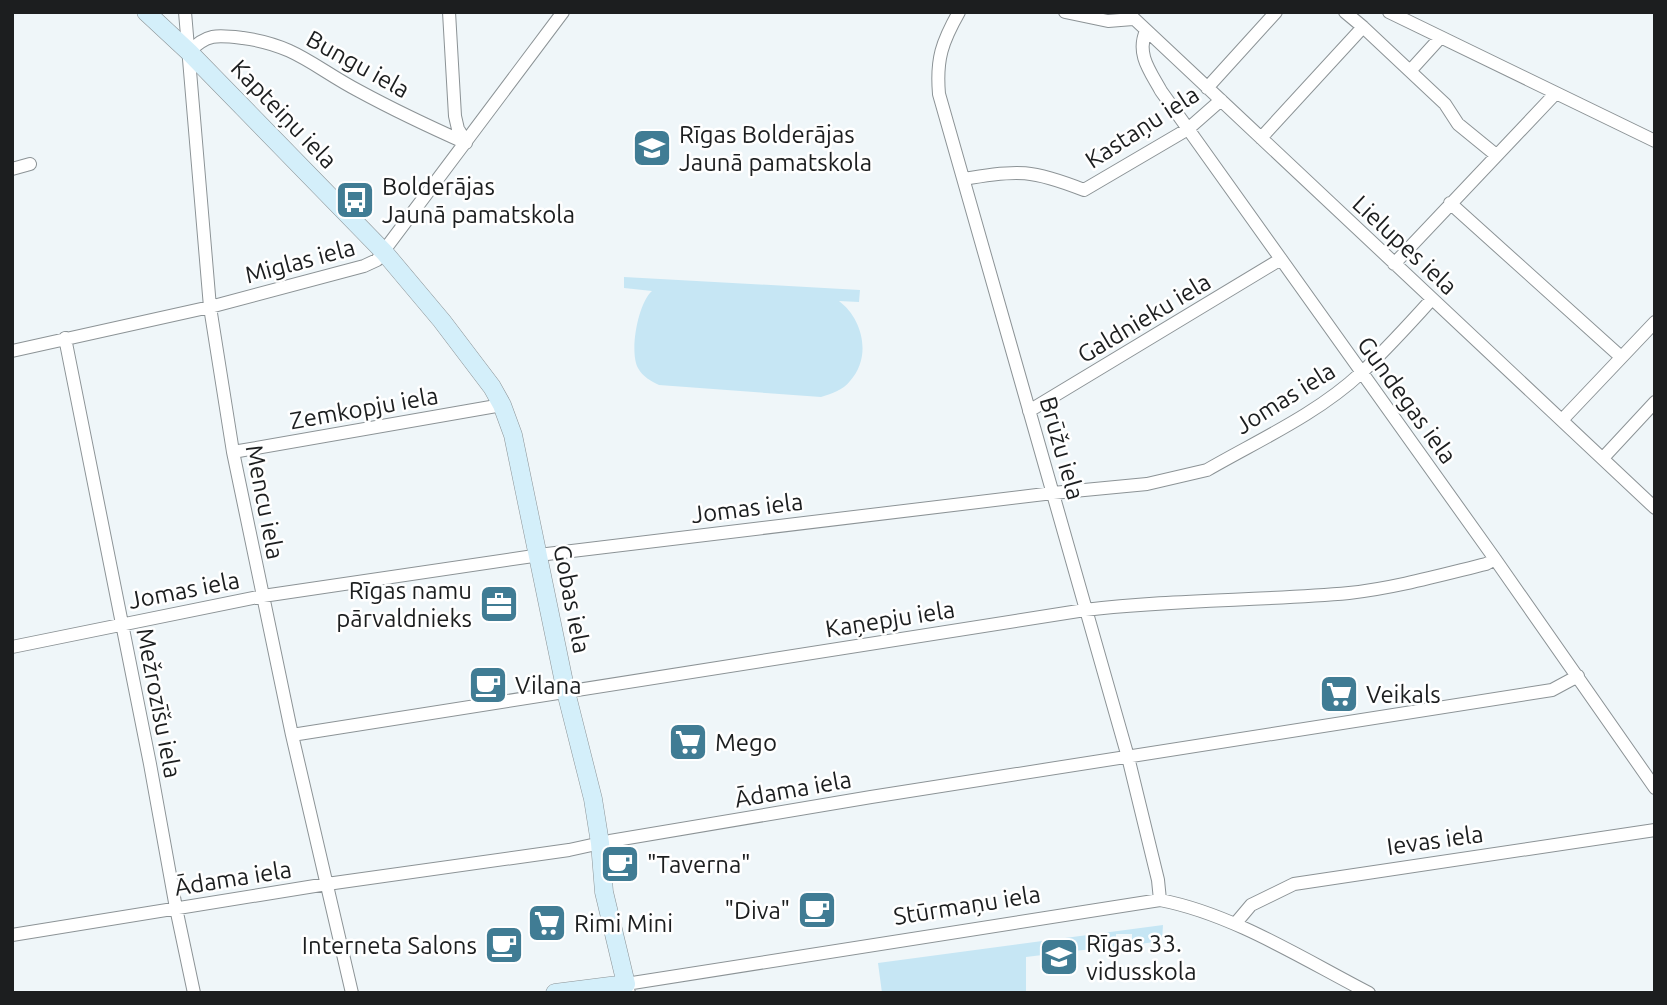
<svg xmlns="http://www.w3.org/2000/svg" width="1667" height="1005" font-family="Ubuntu,sans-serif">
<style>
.green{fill:#c6e6f4}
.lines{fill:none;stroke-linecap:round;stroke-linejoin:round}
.street-casing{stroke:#8c9396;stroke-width:14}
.secondary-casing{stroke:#8c9396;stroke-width:19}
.street{stroke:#fff;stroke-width:12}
.secondary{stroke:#d4effa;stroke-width:18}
.labels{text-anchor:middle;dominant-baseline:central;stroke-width:5;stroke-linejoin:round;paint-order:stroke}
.street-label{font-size:24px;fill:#1c1e1f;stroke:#fff}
.poi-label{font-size:24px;fill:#1c1e1f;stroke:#fff;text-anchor:start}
</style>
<rect width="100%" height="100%" fill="#eff6f9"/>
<path class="green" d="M 624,277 L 860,290 L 859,302 L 839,301 C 863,319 872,357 850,381 C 843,390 831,394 821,397 L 659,385 C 651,381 643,377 638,368 C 629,352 638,303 652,291 L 624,288 Z
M 1163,925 L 1162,941 L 1132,945 L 1132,934 L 1116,934 L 1116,946 L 1026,957 L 1026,993 L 882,993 L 878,963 Z"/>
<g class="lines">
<g class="street-casing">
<path id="street" d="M 185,12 L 210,307 L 233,452 L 292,735 L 352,993
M 449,12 L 455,116 L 458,129 L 466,142
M 959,12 C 942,42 936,59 939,94 L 1128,757 L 1158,880 L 1160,900
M 1065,12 L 1108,21 L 1133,19
M 1127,12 L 1655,508
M 1389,12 L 1655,141
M 1363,27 L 1445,104 L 1458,124 L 1496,155
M 1146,31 C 1136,54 1150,71 1161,91 L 1495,559 L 1655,788
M 189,52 C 207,33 218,35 243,38 C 296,45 315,68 359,91 C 394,110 430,127 466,143
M 1410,71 L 1440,38
M 1207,88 L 1276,12
M 1261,138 L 1363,27 L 1345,12
M 12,169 L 30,164
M 964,179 C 1018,169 1033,170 1084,190 L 1188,129 L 1221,100
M 1450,203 L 1621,357
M 1394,264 L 1555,94
M 65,338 L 150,764 L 176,908 L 194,993
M 12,351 L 210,307 L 364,266 L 377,260 L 563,12
M 1029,411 L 1281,259
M 1562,420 L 1655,322
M 233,452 L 502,405
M 1603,458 L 1655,402
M 12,647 L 263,596 L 547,554 L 1053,493 L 1147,484 L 1207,470 C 1259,440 1317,414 1361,373 C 1386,350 1409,324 1432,299
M 292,735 L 1085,610 C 1173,599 1261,601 1349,593 C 1395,588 1441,575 1486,564 L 1495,559
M 1235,924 L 1251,905 L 1294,884 L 1655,830
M 12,935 L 327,884 L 569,850 L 610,841 L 871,797 L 1552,690 L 1578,676
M 629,993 L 626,984 L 1160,900 C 1233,914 1303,959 1369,993"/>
</g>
<g class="secondary-casing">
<path id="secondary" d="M 146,12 L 189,52 L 384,252 L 442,321 L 492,387 L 502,405 L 513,435 L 566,692 L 593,799 L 600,843 L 604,892 L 626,984 L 555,993"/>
</g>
<use href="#street" class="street"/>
<use href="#secondary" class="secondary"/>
</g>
<defs>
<g id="school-square" transform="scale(2.0125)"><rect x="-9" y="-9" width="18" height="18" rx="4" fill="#407c94" stroke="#fff"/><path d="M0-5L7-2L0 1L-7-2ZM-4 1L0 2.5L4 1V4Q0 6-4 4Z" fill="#fff"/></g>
<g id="bus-square" transform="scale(2.0125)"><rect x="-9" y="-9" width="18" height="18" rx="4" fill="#407c94" stroke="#fff"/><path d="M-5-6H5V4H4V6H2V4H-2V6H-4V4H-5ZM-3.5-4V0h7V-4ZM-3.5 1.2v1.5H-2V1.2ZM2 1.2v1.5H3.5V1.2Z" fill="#fff"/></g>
<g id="office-square" transform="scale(2.0125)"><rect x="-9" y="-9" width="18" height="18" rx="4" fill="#407c94" stroke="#fff"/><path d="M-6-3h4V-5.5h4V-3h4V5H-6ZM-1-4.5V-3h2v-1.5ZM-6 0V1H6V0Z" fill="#fff"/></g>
<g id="cafe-square" transform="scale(2.0125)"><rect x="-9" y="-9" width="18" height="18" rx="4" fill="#407c94" stroke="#fff"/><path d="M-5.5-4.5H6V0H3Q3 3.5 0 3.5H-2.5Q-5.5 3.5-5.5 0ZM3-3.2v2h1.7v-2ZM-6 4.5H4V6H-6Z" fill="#fff"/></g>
<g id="supermarket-square" transform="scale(2.0125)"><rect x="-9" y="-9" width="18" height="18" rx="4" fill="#407c94" stroke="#fff"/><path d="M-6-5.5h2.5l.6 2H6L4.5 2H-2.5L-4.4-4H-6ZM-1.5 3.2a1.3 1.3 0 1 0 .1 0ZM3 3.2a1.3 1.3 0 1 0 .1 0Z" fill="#fff"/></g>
</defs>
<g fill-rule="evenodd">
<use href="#school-square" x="652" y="148"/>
<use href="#bus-square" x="355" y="200"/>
<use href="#office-square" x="499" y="604"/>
<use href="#cafe-square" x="488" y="685"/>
<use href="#supermarket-square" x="1339" y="694"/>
<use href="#supermarket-square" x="688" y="742"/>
<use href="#cafe-square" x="620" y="864"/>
<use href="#cafe-square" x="817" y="910"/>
<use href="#supermarket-square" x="547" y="923"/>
<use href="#cafe-square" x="504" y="945"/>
<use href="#school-square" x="1059" y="957"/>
</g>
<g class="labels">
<g class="street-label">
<text transform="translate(358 64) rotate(29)">Bungu iela</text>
<text transform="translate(284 114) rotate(46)">Kapteiņu iela</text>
<text transform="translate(1142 127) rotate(-33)">Kastaņu iela</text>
<text transform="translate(1405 245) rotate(43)">Lielupes iela</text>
<text transform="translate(300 261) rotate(-15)">Miglas iela</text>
<text transform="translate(1144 318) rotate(-31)">Galdnieku iela</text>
<text transform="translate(1285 398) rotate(-32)">Jomas iela</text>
<text transform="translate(1407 400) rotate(54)">Gundegas iela</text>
<text transform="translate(364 408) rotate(-10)">Zemkopju iela</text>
<text transform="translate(1062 448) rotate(74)">Brūžu iela</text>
<text transform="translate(265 502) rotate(79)">Mencu iela</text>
<text transform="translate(747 508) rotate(-7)">Jomas iela</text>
<text transform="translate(184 590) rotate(-11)">Jomas iela</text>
<text transform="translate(572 599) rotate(79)">Gobas iela</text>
<text transform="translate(890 619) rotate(-9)">Kaņepju iela</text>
<text transform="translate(159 703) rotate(79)">Mežrozīšu iela</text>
<text transform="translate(793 789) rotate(-10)">Ādama iela</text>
<text transform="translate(1435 840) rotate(-8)">Ievas iela</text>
<text transform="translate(233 878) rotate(-9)">Ādama iela</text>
<text transform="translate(967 905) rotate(-9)">Stūrmaņu iela</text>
</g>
<g class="poi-label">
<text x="679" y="134">Rīgas Bolderājas<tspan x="679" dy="28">Jaunā pamatskola</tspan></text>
<text x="382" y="186">Bolderājas<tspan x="382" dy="28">Jaunā pamatskola</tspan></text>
<text x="472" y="590" text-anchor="end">Rīgas namu<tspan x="472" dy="28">pārvaldnieks</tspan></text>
<text x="515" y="685">Vilana</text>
<text x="1366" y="694">Veikals</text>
<text x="715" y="742">Mego</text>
<text x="647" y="864">"Taverna"</text>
<text x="790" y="910" text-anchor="end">"Diva"</text>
<text x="574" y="923">Rimi Mini</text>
<text x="1086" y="943">Rīgas 33.<tspan x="1086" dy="28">vidusskola</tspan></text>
<text x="477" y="945" text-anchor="end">Interneta Salons</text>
</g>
</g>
<rect width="1667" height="1005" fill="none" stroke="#1c1e1f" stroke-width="28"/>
</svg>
